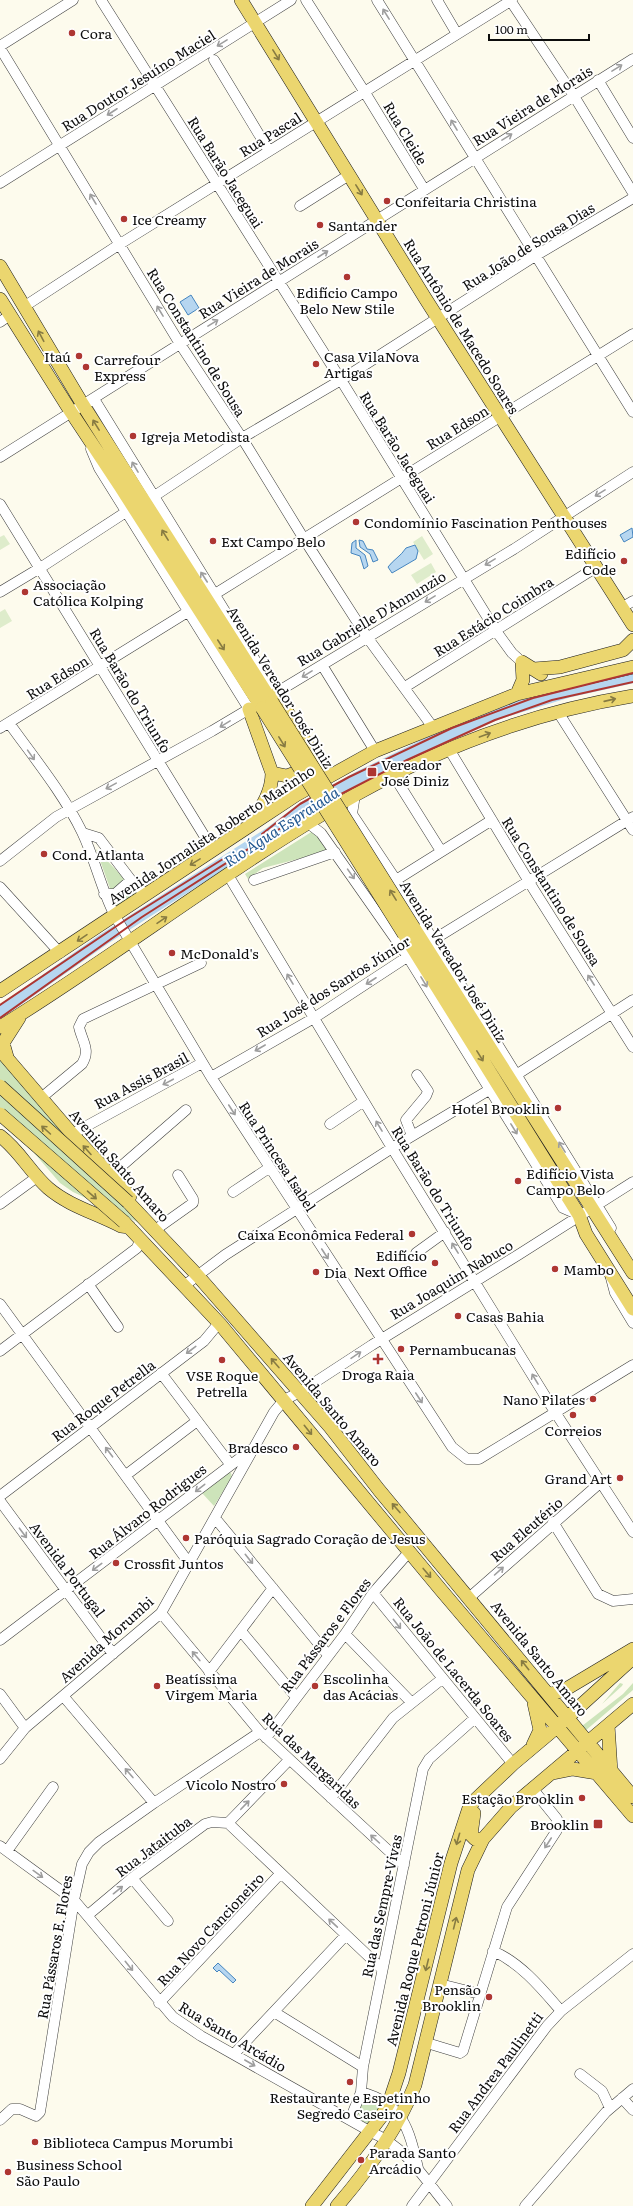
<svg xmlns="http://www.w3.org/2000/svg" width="633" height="2206" font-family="Literata,serif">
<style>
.green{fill:#cde4ba}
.pitch{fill:#deeccb}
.water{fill:#b6d6f0;stroke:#4585bf}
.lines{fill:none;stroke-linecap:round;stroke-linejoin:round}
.river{stroke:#b6d6f0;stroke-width:12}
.minor-casing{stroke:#3f3f3f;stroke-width:11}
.major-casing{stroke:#1d1d1d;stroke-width:14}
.minor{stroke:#fff;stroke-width:10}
.major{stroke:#ebd66f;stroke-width:13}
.rail{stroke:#ae3632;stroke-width:2}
.major-bridge-casing{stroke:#1d1d1d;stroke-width:14;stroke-linecap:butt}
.major-bridge{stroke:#ebd66f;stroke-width:13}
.oneway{stroke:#9e9e9e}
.oneway2{stroke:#877b42}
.poi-dot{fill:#ae3632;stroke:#fff;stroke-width:1.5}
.labels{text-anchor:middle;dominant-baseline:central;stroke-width:4;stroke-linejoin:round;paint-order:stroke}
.poi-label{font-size:14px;fill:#0c0c0c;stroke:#fff;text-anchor:start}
.street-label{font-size:14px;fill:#0c0c0c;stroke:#fff}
.water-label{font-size:15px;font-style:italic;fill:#225891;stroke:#fff}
</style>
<rect width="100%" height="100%" fill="#fdfbed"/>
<path class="green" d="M 313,831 L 328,846 L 325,852 L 263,868 L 248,879 L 245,874 Z
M 96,849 L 138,893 L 117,908 Z
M 2,1060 L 144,1225 L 73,1192 L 60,1183 L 22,1139 L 0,1122 L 0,1061 Z
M 228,1472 L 231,1473 L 232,1477 L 214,1506 L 202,1493 Z
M 620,1683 L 623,1684 L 622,1686 L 602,1704 Z
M 633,1683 L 633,1690 L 585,1731 L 582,1726 L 623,1694 Z
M 368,2097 L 382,2104 L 370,2125 L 362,2121 L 356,2110 L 360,2101 Z"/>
<path class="pitch" d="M 4,535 L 10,544 L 0,550 L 0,537 Z
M 422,536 L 433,554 L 424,560 L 413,542 Z
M 431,563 L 436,572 L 417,584 L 411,575 Z
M 5,609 L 12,621 L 0,628 L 0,612 Z"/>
<path class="water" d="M 191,295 L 199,308 L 188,315 L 180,302 Z
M 632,528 L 633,537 L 624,542 L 620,535 Z
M 356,540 L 356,548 L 365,555 L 368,566 L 364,569 L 360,556 L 351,553 L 352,543 Z
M 359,540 L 363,541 L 367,549 L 373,550 L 378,560 L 373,562 L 370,554 L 360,547 Z
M 415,545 L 418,551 L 416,559 L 392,573 L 388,567 C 393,560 401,556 406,548 Z
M 218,1963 L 236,1980 L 233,1983 L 219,1970 L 217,1972 L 213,1968 Z"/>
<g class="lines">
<path class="river" d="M 0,1012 L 104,939 L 270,833 L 303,808 L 359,777 L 433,741 L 499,713 L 567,692 L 633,677"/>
<g class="minor-casing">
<path id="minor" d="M 101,0 L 341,380 L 496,631 L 512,653 L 522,662
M 306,0 L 364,91 L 424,189
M 377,0 L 633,412
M 437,0 L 457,34
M 510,0 L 574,96 L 633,193
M 0,46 L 73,0
M 0,48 L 180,344 L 242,438 L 304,539 L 367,637 L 432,726
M 214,60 L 269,151
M 598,80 L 633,138
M 0,183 L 291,0
M 300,206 L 349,175
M 25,306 L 120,244 L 512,0
M 0,322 L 10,315
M 94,399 L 276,694
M 91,449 L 99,468 L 249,709
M 0,457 L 633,59
M 153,497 L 242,438 L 341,380 L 535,256 L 633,198
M 0,504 L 213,850
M 0,592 L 40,568 L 126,512
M 215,594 L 633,334
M 621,608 L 633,601
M 322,665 L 375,751
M 405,687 L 595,568
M 269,697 L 514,549 L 633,472
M 558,712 L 633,830
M 9,723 C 34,758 63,793 82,832 C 95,859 101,889 115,916 L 211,1077 L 452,1447 L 467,1459 L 479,1459 L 633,1365
M 0,728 L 189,611
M 449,749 L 534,890 L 633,1047
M 394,776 L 441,851
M 355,795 L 352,814 L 396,880 L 611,1228
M 308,823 L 321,833 L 408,957 L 563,1208 L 579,1215
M 83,833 L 99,838 L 131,880 L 146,895
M 0,861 L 56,817 L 212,731 L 254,706
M 228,875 L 392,1148 L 555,1412 L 633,1532
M 254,880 L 335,852
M 396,880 L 492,820
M 0,887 L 60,953
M 104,894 L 115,894 L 131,880
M 516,1075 L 633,1000
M 211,1077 L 314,1018 L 433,940 L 633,817
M 41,1098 L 82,1064 C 91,1050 82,1041 79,1027 L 83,1019 L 201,963
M 330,1124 L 364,1101
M 72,1134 L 202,1063
M 412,1136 L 406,1120 L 426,1096 L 428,1091 L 417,1075
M 110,1176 L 186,1110
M 233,1192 L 269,1168
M 0,1204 L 37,1177
M 155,1230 L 193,1203 L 193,1199 L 178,1175
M 416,1253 L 445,1232
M 611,1278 L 615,1293 L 633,1323
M 88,1284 L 118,1327
M 185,1285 L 225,1255 L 392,1148 L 489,1090
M 0,1304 L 189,1563
M 0,1351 L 137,1248 L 140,1239
M 161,1373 L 230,1464
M 126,1475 L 197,1421
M 0,1496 L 204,1341 L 219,1323
M 0,1501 L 113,1654
M 215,1518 L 328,1655
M 553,1522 L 598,1594 L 613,1601 L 633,1599
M 373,1593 L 513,1764
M 470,1597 L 601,1482
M 161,1613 L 260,1732 L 404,1865
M 241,1631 L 296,1697
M 345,1634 L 411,1702
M 0,1640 L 252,1449
M 209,1672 L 273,1588
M 0,1694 L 25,1728
M 64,1697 L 154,1803
M 266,1738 L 345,1634 L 373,1593 L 409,1552
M 0,1759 L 25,1728 L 161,1613 L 274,1412 L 284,1400 L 300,1392 L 372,1345 L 518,1255 L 633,1182
M 331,1798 L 393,1718 L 442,1679
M 228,1823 L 382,1969
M 0,1846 L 74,1900 L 173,2017 L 201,2036 L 371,2132 C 407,2148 423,2177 447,2206
M 7,1851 L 53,1787
M 132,1878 L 168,1921
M 88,1915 L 132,1878 L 205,1824 L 212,1822 L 228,1823 L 289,1760
M 493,1951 C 521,1963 542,1989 561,2011
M 440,1984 L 480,1994
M 159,2003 L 280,1874
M 274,2012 L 363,2067
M 427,2043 L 460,2053 L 463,2051 L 507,1907 L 557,1830 L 557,1819 L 532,1788
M 234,2054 L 346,1935
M 580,2074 L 602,2091 L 610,2108
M 361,2092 C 403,2103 409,2129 418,2168
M 622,2098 L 633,2110
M 0,2120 L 12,2109 L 20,2109 L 36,2116 L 40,2112 L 74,1900 L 82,1864 L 89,1852 L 99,1842 L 154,1803 L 260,1732
M 350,2120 L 361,2092 L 363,2067 L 423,1769 L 429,1759 L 475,1718
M 412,2206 L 547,2026 L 561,2011 L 633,1954
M 525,2206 L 606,2112 L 633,2089"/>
</g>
<g class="major-casing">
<path id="major" d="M 241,0 L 425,298 L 633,625
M 0,266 L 83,405 L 272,702
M 0,299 L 71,412 L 120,486 L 262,708
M 522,662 L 541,674
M 534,669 L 560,667 L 623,650 L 633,640
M 276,694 L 322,769 L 329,775
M 517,694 L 523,680 L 522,662
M 249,709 L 272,773 C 272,791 263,805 253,820
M 272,773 L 287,776 L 310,767
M 414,928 L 633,1273
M 404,934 L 579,1215 L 586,1234 L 633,1309
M 0,991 L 296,795 L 375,751 L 517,694 L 633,667
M 0,1027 C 120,953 232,865 355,795 C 441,747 535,712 633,696
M 0,1050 L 72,1134 L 130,1196
M 7,1057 L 3,1043 L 19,1018
M 0,1136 C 19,1150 30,1172 48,1188 C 69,1206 96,1213 121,1226 L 129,1227
M 128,1202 L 198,1276 L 330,1427 L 379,1490 L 633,1797
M 124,1222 L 220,1324 L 441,1590 L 633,1816
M 549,1695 L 566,1689 L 633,1649
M 608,1725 L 611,1772
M 533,1745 L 540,1730 L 534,1703
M 553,1773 L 573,1769 L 597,1773
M 474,1813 L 471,1835 L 475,1839 L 483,1839
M 312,2206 L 381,2117 L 389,2103 L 399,2073 L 451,1863 L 469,1808 L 474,1801 L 513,1764 L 557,1727 L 633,1658
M 337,2206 C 369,2169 397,2130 415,2085 L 468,1870 L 483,1839 L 511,1807 L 633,1704"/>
</g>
<use href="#minor" class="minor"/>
<use href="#major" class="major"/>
<path class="rail" d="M 262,834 L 300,804 L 349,777 L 452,728 L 533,698 L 633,673
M 0,1005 L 127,919 L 223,859
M 0,1018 L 142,917 L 306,812 L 407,760 L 495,720 L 552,700 L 633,682"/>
<g class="major-bridge-casing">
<path id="major-bridge" d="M 272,702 L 414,928
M 262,708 L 404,934
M 0,1086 L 128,1202
M 0,1114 L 124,1222"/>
</g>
<use href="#major-bridge" class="major-bridge"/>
</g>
<defs><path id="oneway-shaft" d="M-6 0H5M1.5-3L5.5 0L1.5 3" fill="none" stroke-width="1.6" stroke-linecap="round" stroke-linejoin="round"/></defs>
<g class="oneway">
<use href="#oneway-shaft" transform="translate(386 14) rotate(-122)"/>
<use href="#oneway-shaft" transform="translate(222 43) rotate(148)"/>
<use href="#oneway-shaft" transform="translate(617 68) rotate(-32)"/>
<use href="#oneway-shaft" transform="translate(112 112) rotate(147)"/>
<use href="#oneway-shaft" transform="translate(454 125) rotate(-121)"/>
<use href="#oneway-shaft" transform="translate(507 137) rotate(-32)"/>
<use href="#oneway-shaft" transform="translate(93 199) rotate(-121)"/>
<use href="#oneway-shaft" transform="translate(323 254) rotate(-33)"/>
<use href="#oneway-shaft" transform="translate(160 311) rotate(-121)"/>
<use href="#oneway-shaft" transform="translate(213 323) rotate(-32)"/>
<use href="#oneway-shaft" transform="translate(135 467) rotate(-121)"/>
<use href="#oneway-shaft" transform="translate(600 493) rotate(148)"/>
<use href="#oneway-shaft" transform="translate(490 562) rotate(149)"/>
<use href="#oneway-shaft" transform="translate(204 577) rotate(-123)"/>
<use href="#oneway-shaft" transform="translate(430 599) rotate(149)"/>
<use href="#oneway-shaft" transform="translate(307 674) rotate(148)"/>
<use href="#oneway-shaft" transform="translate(225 724) rotate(149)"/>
<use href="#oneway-shaft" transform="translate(31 755) rotate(55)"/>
<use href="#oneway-shaft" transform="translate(111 786) rotate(151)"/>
<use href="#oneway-shaft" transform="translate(351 874) rotate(55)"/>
<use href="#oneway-shaft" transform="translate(290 979) rotate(-121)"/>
<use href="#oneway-shaft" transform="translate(591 980) rotate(-123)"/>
<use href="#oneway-shaft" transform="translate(371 981) rotate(147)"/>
<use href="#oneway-shaft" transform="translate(424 982) rotate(59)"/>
<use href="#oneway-shaft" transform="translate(260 1048) rotate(150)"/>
<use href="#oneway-shaft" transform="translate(168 1082) rotate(152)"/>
<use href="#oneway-shaft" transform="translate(232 1110) rotate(57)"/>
<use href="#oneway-shaft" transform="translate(379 1126) rotate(-121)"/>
<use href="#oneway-shaft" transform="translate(514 1129) rotate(58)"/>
<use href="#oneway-shaft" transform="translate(562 1147) rotate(-122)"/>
<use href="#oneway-shaft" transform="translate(455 1248) rotate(-122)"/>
<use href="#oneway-shaft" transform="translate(325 1254) rotate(57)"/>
<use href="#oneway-shaft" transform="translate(191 1350) rotate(143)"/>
<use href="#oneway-shaft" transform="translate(356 1355) rotate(-34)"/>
<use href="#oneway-shaft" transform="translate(535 1379) rotate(-121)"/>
<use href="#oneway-shaft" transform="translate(419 1398) rotate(57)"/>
<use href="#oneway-shaft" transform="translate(109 1452) rotate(-127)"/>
<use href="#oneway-shaft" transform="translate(200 1488) rotate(142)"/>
<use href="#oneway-shaft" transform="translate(23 1533) rotate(53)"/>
<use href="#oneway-shaft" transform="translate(249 1559) rotate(51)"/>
<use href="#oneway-shaft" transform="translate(97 1567) rotate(143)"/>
<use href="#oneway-shaft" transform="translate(499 1571) rotate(-42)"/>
<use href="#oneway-shaft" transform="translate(397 1624) rotate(52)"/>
<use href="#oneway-shaft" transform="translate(196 1656) rotate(-130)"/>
<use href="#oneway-shaft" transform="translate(129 1773) rotate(-131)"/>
<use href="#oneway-shaft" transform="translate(245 1805) rotate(-46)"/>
<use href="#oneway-shaft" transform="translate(375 1839) rotate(-138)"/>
<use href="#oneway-shaft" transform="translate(548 1843) rotate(123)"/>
<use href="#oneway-shaft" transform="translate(38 1874) rotate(36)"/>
<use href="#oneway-shaft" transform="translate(118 1890) rotate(-39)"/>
<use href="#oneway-shaft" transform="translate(333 1923) rotate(-137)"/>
<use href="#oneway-shaft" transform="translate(129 1966) rotate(51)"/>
<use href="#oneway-shaft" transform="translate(250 2063) rotate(30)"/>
</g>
<g class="oneway2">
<use href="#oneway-shaft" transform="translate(276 55) rotate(58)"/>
<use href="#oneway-shaft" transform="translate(359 190) rotate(58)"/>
<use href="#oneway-shaft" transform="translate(41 336) rotate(-118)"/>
<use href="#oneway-shaft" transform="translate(96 425) rotate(-122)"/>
<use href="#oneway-shaft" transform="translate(165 535) rotate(-122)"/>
<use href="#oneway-shaft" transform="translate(221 645) rotate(57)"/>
<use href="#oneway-shaft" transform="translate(610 700) rotate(-13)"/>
<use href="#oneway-shaft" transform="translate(485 735) rotate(-20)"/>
<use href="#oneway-shaft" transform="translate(282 742) rotate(58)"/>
<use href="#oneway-shaft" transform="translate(195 862) rotate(148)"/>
<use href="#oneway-shaft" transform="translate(393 895) rotate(-122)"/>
<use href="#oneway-shaft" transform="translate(162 920) rotate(-34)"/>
<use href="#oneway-shaft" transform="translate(82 938) rotate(146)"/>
<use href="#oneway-shaft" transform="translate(480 1056) rotate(58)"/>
<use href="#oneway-shaft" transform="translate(46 1130) rotate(-138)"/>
<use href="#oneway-shaft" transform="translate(87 1150) rotate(-132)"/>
<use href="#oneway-shaft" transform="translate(92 1195) rotate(41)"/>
<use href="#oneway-shaft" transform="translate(275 1363) rotate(-131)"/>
<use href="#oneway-shaft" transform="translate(308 1430) rotate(51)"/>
<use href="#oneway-shaft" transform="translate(396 1508) rotate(-131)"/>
<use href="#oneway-shaft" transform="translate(427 1573) rotate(50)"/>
<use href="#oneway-shaft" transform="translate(525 1665) rotate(-129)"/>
<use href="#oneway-shaft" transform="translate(458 1839) rotate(106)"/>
<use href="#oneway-shaft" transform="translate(455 1923) rotate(-76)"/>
<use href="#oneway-shaft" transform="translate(427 1965) rotate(104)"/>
</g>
<g class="poi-dot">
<circle cx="72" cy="33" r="4"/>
<circle cx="387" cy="201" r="4"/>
<circle cx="124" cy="219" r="4"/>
<circle cx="320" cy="225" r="4"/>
<circle cx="347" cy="277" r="4"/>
<circle cx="79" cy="356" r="4"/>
<circle cx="316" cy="364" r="4"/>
<circle cx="86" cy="367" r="4"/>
<circle cx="133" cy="436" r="4"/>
<circle cx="356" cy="522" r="4"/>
<circle cx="213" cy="541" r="4"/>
<circle cx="624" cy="561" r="4"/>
<circle cx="25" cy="592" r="4"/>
<rect x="367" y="767" width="10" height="10" rx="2"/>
<circle cx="44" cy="854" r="4"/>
<circle cx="172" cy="953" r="4"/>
<circle cx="558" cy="1108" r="4"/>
<circle cx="518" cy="1181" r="4"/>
<circle cx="412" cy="1234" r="4"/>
<circle cx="435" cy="1263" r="4"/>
<circle cx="555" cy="1269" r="4"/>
<circle cx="316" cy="1272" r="4"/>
<circle cx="458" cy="1316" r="4"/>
<circle cx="401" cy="1349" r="4"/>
<path d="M376 1353h4v4h4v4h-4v4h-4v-4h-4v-4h4z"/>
<circle cx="222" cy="1360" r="4"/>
<circle cx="593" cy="1399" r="4"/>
<circle cx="573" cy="1415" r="4"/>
<circle cx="296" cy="1447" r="4"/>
<circle cx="620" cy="1478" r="4"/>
<circle cx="186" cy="1538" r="4"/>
<circle cx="116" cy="1563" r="4"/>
<circle cx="157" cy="1686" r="4"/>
<circle cx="315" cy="1686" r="4"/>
<circle cx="284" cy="1784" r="4"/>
<circle cx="582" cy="1798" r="4"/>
<rect x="593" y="1819" width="10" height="10" rx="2"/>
<circle cx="489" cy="1997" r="4"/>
<circle cx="350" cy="2082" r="4"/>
<circle cx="35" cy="2142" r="4"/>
<circle cx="361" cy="2160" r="4"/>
<circle cx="8" cy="2172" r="4"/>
</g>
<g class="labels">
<g class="poi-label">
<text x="80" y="33">Cora</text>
<text x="395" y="201">Confeitaria Christina</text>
<text x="132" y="219">Ice Creamy</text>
<text x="328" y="225">Santander</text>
<text x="347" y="292" text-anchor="middle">Edifício Campo<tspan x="347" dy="16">Belo New Stile</tspan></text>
<text x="71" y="356" text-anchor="end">Itaú</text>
<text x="324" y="356">Casa VilaNova<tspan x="324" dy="16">Artigas</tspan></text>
<text x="94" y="359">Carrefour<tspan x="94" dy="16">Express</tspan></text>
<text x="141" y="436">Igreja Metodista</text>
<text x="364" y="522">Condomínio Fascination Penthouses</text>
<text x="221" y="541">Ext Campo Belo</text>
<text x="616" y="553" text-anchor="end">Edifício<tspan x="616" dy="16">Code</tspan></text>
<text x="33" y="584">Associação<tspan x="33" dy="16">Católica Kolping</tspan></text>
<text x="381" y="764">Vereador<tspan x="381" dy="16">José Diniz</tspan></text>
<text x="52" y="854">Cond. Atlanta</text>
<text x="180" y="953">McDonald's</text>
<text x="550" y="1108" text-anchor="end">Hotel Brooklin</text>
<text x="526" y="1173">Edifício Vista<tspan x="526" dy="16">Campo Belo</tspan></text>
<text x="404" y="1234" text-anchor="end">Caixa Econômica Federal</text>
<text x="427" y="1255" text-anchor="end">Edifício<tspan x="427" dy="16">Next Office</tspan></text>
<text x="563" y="1269">Mambo</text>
<text x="324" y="1272">Dia</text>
<text x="466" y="1316">Casas Bahia</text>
<text x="409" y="1349">Pernambucanas</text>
<text x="378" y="1374" text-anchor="middle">Droga Raia</text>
<text x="222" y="1375" text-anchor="middle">VSE Roque<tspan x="222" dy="16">Petrella</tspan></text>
<text x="585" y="1399" text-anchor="end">Nano Pilates</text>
<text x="573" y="1430" text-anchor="middle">Correios</text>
<text x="288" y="1447" text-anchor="end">Bradesco</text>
<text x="612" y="1478" text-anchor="end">Grand Art</text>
<text x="194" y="1538">Paróquia Sagrado Coração de Jesus</text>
<text x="124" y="1563">Crossfit Juntos</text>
<text x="165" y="1678">Beatíssima<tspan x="165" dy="16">Virgem Maria</tspan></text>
<text x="323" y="1678">Escolinha<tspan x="323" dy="16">das Acácias</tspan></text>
<text x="276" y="1784" text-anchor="end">Vicolo Nostro</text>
<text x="574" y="1798" text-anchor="end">Estação Brooklin</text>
<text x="589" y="1824" text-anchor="end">Brooklin</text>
<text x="481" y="1989" text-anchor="end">Pensão<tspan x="481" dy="16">Brooklin</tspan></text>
<text x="350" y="2097" text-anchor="middle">Restaurante e Espetinho<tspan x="350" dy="16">Segredo Caseiro</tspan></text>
<text x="43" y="2142">Biblioteca Campus Morumbi</text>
<text x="369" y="2152">Parada Santo<tspan x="369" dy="16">Arcádio</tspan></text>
<text x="16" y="2164">Business School<tspan x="16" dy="16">São Paulo</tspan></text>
</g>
<g class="street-label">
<text transform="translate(138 80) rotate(-32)">Rua Doutor Jesuíno Maciel</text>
<text transform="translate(532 105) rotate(-32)">Rua Vieira de Morais</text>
<text transform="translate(406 133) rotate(59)">Rua Cleide</text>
<text transform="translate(270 134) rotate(-32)">Rua Pascal</text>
<text transform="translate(226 172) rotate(58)">Rua Barão Jaceguai</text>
<text transform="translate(528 246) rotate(-32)">Rua João de Sousa Dias</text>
<text transform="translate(258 278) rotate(-32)">Rua Vieira de Morais</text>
<text transform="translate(462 326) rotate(58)">Rua Antônio de Macedo Soares</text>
<text transform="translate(197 342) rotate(58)">Rua Constantino de Sousa</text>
<text transform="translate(457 427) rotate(-32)">Rua Edson</text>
<text transform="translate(398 447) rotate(58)">Rua Barão Jaceguai</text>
<text transform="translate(493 616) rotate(-32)">Rua Estácio Coimbra</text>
<text transform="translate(371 618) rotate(-31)">Rua Gabrielle D'Annunzio</text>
<text transform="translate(57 677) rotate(-32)">Rua Edson</text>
<text transform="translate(281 687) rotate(58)">Avenida Vereador José Diniz</text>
<text transform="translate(131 690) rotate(59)">Rua Barão do Triunfo</text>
<text transform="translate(211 834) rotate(-33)">Avenida Jornalista Roberto Marinho</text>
<text transform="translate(552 891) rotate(58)">Rua Constantino de Sousa</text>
<text transform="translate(454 961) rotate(58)">Avenida Vereador José Diniz</text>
<text transform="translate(333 986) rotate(-32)">Rua José dos Santos Júnior</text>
<text transform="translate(141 1080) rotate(-28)">Rua Assis Brasil</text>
<text transform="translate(278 1156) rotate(57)">Rua Princesa Isabel</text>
<text transform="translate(120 1165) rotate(49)">Avenida Santo Amaro</text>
<text transform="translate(434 1188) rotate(58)">Rua Barão do Triunfo</text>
<text transform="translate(451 1279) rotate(-31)">Rua Joaquim Nabuco</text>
<text transform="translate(103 1400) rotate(-37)">Rua Roque Petrella</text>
<text transform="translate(333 1409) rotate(50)">Avenida Santo Amaro</text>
<text transform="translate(147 1511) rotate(-38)">Rua Álvaro Rodrigues</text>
<text transform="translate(526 1529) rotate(-41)">Rua Eleutério</text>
<text transform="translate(68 1569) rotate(53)">Avenida Portugal</text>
<text transform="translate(325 1635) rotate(-53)">Rua Pássaros e Flores</text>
<text transform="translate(106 1639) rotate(-42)">Avenida Morumbi</text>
<text transform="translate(540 1658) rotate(51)">Avenida Santo Amaro</text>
<text transform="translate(454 1669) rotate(51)">Rua João de Lacerda Soares</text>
<text transform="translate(312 1760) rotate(44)">Rua das Margaridas</text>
<text transform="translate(153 1846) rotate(-37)">Rua Jataituba</text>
<text transform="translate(381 1906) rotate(-78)">Rua das Sempre-Vivas</text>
<text transform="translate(210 1929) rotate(-47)">Rua Novo Cancioneiro</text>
<text transform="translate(54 1947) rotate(-80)">Rua Pássaros E. Flores</text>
<text transform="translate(414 1949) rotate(-76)">Avenida Roque Petroni Júnior</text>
<text transform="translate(233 2036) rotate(31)">Rua Santo Arcádio</text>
<text transform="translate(495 2072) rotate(-53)">Rua Andrea Paulinetti</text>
</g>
<g class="water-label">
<text transform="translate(281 826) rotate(-33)">Rio Água Espraiada</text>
</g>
</g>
<path d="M489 34v6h100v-6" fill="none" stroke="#0c0c0c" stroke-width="2"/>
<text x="495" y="34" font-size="12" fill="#0c0c0c" stroke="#ffffff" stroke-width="3" paint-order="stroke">100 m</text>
</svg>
